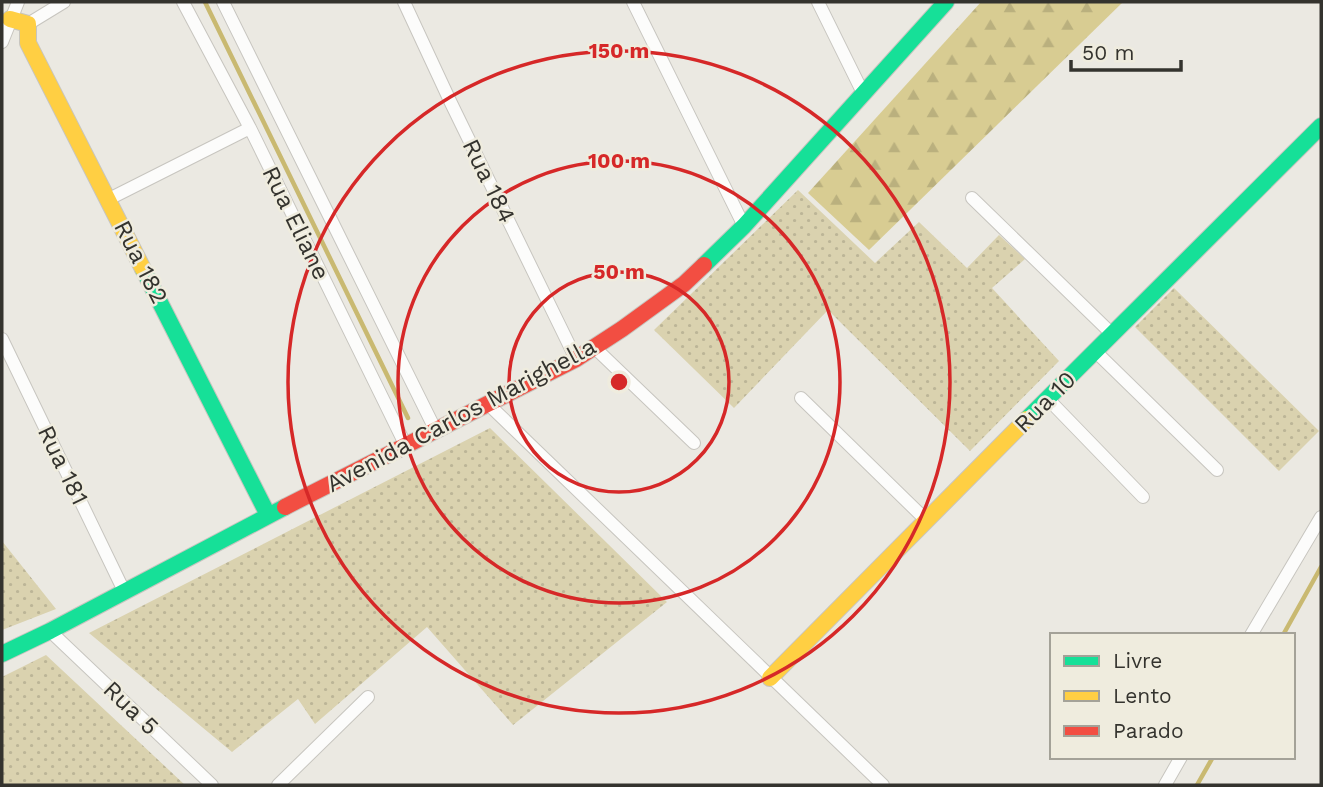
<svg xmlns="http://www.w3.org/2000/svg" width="1323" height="787" font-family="'Work Sans',sans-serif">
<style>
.grass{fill:url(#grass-dots)}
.forest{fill:url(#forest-firs)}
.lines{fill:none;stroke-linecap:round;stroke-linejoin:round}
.stream{stroke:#c9b971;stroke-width:4.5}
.street-casing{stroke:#c7c5bf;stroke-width:14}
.fast-casing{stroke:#c7c5bf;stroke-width:18}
.slow-casing{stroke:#c7c5bf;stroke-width:18}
.jam-casing{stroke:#c7c5bf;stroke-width:18}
.street{stroke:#fcfcfb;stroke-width:12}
.fast{stroke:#16e098;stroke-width:16}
.slow{stroke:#ffcf43;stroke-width:16}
.jam{stroke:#f24e42;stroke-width:16}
.ring{fill:none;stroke:#d62828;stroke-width:3.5}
.labels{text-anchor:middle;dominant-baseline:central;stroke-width:5;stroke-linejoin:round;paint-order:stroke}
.street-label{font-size:24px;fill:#34332e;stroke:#efecde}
.centre{fill:#d62828;stroke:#efecde;stroke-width:3.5}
.ring-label{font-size:21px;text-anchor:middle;font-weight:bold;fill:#d62828;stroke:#efecde;stroke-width:5;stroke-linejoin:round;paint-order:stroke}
</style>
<defs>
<pattern id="grass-dots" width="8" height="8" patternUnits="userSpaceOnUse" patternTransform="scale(1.75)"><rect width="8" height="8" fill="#dad2af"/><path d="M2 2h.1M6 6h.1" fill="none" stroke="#bcb597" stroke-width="1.8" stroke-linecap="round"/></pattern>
<pattern id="forest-firs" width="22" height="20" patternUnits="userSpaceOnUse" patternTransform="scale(1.75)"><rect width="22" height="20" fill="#d8cc92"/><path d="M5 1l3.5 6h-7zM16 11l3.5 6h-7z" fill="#bab07e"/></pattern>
</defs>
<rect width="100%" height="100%" fill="#ebe9e2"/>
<path class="grass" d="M 798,190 L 875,263 L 919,222 L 967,268 L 999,235 L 1025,259 L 992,288 L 1059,361 L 970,451 L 828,310 L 734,408 L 654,330 Z
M 1174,288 L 1319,431 L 1279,471 L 1135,327 Z
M 490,428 L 667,602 L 513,725 L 427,627 L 315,724 L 298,699 L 232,752 L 89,633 Z
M 2,541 L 56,609 L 2,630 Z
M 46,655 L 185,785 L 2,785 L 2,677 Z"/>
<path class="forest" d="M 981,2 L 1123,2 L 869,250 L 808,193 Z"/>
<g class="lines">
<path class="stream" d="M 205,2 L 408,418
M 1283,635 L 1321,567
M 1197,785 L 1213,757"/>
<g class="street-casing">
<path id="street" d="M 183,2 L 250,128 L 406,446
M 223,2 L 436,431
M 404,2 L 451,103 L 576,359
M 633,2 L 744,226
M 818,2 L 863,93
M 28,24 L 64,2
M 2,42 L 18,2
M 972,198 L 1112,334
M 109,199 L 250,128
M 2,339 L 124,591
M 594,347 L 694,443
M 1096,352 L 1217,470
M 801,398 L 926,520
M 1048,399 L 1143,497
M 487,403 L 883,785
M 50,631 L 212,785
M 1251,635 L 1321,517
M 278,785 L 368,697
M 1165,785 L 1181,757"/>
</g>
<g class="fast-casing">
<path id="fast" d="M 704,265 L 744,226 L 946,2
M 143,269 L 268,515
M 1027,419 L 1321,126
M 2,654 L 50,631 L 285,507"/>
</g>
<g class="slow-casing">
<path id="slow" d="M 10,19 L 28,24 L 28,43 L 143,269
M 770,678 L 1027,419"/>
</g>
<g class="jam-casing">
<path id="jam" d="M 285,507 L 576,359 L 622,329 L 684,284 L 704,265"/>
</g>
<use href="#street" class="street"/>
<use href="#fast" class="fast"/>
<use href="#slow" class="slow"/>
<use href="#jam" class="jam"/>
</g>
<g class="ring">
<circle cx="619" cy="382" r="110"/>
<circle cx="619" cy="382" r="221"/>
<circle cx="619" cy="382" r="331"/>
</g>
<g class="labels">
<g class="street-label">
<text transform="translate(489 181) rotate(64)">Rua 184</text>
<text transform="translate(296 223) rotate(64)">Rua Eliane</text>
<text transform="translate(141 262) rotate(63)">Rua 182</text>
<text transform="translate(1045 402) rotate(-45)">Rua 10</text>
<text transform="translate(461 415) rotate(-28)">Avenida Carlos Marighella</text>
<text transform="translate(63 465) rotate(64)">Rua 181</text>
<text transform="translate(131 708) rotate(44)">Rua 5</text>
</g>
</g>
<circle cx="619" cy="382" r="10" class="centre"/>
<g class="ring-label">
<text x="619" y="58">150 m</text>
<text x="619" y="168">100 m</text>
<text x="619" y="279">50 m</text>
</g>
<rect width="1323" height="787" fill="none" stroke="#34332e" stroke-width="7"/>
<rect x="1050" y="633" width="245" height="126" fill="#efecde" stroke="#a4a298" stroke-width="2"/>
<rect x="1064" y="656" width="35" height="10" fill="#16e098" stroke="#a4a298" stroke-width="2"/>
<text x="1113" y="668" font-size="21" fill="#34332e">Livre</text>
<rect x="1064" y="691" width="35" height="10" fill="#ffcf43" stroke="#a4a298" stroke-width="2"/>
<text x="1113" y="703" font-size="21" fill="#34332e">Lento</text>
<rect x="1064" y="726" width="35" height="10" fill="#f24e42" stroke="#a4a298" stroke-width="2"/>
<text x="1113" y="738" font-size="21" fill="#34332e">Parado</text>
<path d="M1071 60v10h110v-10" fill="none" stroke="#34332e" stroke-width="3.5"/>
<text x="1082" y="60" font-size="21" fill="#34332e" stroke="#efecde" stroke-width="5" paint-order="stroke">50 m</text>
</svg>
